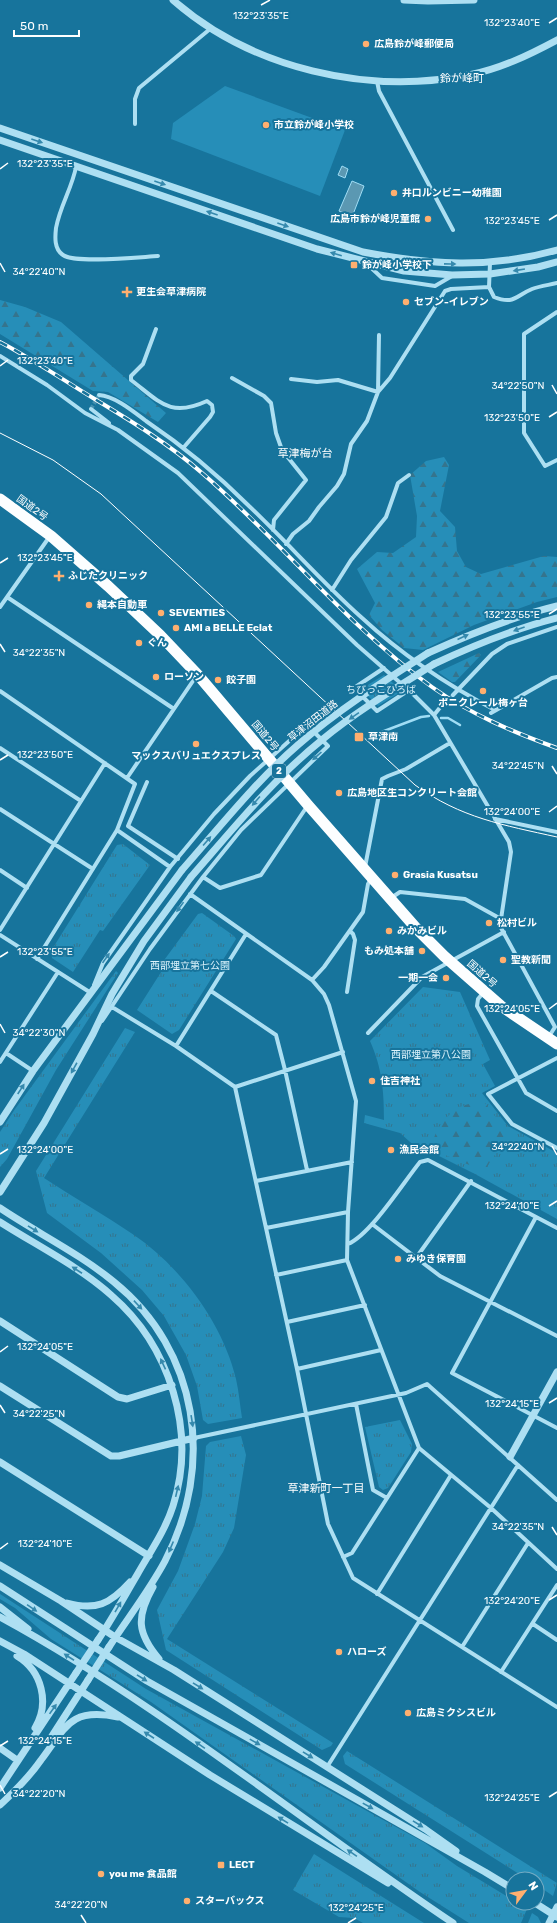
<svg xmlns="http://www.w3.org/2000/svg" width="557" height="1923" font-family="Rubik,'Noto Sans JP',sans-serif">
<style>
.grass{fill:url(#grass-tufts)}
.forest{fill:url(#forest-firs)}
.pitch{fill:#268eb8}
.water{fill:#5b98b2;stroke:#a0ddf5}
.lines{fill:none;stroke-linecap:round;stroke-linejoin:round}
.stream{stroke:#a0ddf5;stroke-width:2.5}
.minor-tunnel{stroke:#4590b0;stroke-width:4;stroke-dasharray:4 2;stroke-linecap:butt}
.minor{stroke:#addff2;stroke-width:4}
.tertiary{stroke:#addff2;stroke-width:7}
.trunk{stroke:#fcfeff;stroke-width:11}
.tram{stroke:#fff;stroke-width:1}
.rail-casing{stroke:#fff;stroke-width:4}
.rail{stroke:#17749c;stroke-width:2.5;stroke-dasharray:8;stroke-linecap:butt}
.tertiary-bridge{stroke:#addff2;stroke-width:7}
.oneway{fill:#3589ad}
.ticks{fill:none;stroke:#fff;stroke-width:1.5}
.poi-dot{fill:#ffaf6f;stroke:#17749c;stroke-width:1.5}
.labels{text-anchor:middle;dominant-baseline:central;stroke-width:4;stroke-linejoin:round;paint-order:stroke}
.shield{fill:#17749c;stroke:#b9d5e1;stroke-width:1}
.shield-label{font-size:9px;font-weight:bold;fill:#fff}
.poi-label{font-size:10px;font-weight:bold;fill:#fff;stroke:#17749c;text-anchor:start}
.street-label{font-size:10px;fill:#fff;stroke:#17749c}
.park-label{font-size:10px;fill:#dbf3fc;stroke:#17749c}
.neighbourhood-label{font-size:11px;fill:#fff;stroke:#17749c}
.ticks-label{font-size:10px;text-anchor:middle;fill:#fff;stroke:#17749c;stroke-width:4;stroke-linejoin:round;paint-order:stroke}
</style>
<defs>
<pattern id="grass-tufts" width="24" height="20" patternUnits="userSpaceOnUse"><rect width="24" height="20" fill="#268eb8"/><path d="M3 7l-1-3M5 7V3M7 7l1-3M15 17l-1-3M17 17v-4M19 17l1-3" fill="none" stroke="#35748d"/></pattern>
<pattern id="forest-firs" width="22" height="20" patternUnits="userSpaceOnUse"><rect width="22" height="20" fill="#268eb8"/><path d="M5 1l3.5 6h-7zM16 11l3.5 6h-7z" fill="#35748d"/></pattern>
</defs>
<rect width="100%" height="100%" fill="#17749c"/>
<path class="grass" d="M 384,675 L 402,691 L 378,706 L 361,689 Z
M 123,844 L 150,865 L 103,931 L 100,930 L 73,972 L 52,958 L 51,951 L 117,845 Z
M 202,913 L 234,936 L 236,939 L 179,1030 L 172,1034 L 137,1010 L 163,969 L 160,967 L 162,963 L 198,914 Z
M 116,971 L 118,973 L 56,1070 L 7,1159 L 0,1167 L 0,1132 L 15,1109 Z
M 423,987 L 460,992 L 490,1060 L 483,1064 L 495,1086 L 482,1093 L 508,1126 L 557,1153 L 557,1219 L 475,1174 L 431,1152 L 419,1150 L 400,1133 L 364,1123 L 365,1115 L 384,1120 C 384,1090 382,1068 370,1041 Z
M 125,1028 L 135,1032 L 44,1178 C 74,1198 105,1215 134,1235 C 181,1267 223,1324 236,1379 C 239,1392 240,1406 242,1418 L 208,1424 L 203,1420 L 197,1386 L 186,1355 L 164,1316 L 142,1290 L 101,1253 L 47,1213 L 36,1171 Z
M 400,1420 L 412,1444 L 411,1452 L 388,1488 L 383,1490 L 379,1487 L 365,1427 Z
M 241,1436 L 246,1455 L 234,1528 L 223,1552 L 167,1639 L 333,1743 L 331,1746 L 322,1750 L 166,1650 L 157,1610 L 178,1571 L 195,1524 L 202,1496 L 206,1446 L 210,1442 Z
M 0,1594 L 146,1689 L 425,1843 L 457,1866 L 513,1900 L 513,1903 L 517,1903 L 527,1909 L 521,1923 L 469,1923 L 420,1892 L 151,1702 L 51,1639 L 15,1608 L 0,1599 Z
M 347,1751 L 557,1883 L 553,1896 L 537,1885 L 537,1879 L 527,1879 L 345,1764 L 343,1756 Z
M 314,1854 L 424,1923 L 363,1923 L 354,1918 L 339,1917 L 293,1890 Z
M 532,1913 L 538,1917 L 541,1923 L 528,1923 Z"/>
<path class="forest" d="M 0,300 L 25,307 L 61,322 L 166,413 L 158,422 L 108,392 L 93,391 L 0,334 Z
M 444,457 L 449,465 L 440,511 L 455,527 L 457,551 L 466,567 L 481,574 L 544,556 L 557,557 L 557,597 L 537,602 L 474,625 L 423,650 L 404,648 L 382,630 L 369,615 L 375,603 L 357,569 L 377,552 L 393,553 L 416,537 L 417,516 L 410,475 L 426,461 Z
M 479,653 L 481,655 L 455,682 L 452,682 L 438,672 Z
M 483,1101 L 509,1134 L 484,1171 L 433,1150 C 430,1135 446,1116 458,1108 C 465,1104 475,1103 483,1101 Z"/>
<path class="pitch" d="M 225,86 L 345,130 L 320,196 L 171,139 L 173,123 Z"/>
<path class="water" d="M 342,166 L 348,169 L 345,178 L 338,175 Z
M 352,181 L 364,186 L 352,217 L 339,211 Z"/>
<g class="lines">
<path class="stream" d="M 441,718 L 448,718 L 460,725
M 371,736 L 421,717 L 429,716"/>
<path class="minor-tunnel" d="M 91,409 L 99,395
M 442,705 L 453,695"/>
<path class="minor" d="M 377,81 L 379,91 L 453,230
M 135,124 L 135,99 L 139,88 L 210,29
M 76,167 C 72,188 60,206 56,228 C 55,237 54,249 63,255 C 76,264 140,257 158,256
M 366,263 L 382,278 L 435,286 L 452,276
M 490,263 L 489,287 L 494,297 C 514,305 515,296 532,289 C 540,286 549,285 557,283
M 557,312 L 524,334 L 524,433 L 545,466 L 557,460
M 156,329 L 143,364 L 131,376 L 131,380 C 160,402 170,418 207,401 L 212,405 L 213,412 L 210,417 L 184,447
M 0,356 L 47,385 L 85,413 L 118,430 L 178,473 L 357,645 L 413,694 L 434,715 L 509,842 L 511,852 L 500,926 L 555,1027 L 548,1038
M 232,378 L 264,396 L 271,403 L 276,433 L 282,450 L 306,480 L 274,520 L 273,530
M 291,379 L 317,382 L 338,380 L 378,392 L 390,378 L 445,291 L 451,289 L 489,287
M 99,395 C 115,396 134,412 146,421 C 183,446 217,474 249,506 C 287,542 322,582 361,617 C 401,654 447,685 495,710
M 91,409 L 109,423
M 286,544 L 293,534 L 309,521 L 319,507 L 337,486 L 344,474 L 351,444 L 367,421 L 378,392 L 379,335
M 332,590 L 351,560 L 386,517 L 398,483 L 409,475
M 7,597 L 174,709
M 0,607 L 50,536
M 384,668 L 354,688 L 377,711 L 409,690
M 0,691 L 135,784 L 117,830 L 37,959
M 453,695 L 492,654 L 507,644 L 557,627
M 491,713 L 552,678 L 557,677
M 434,715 L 442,705
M 0,748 L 81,801
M 127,778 L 197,675
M 147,782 L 128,826 L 178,859
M 0,809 L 93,869
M 495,819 L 557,832
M 117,830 L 170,867
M 365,867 L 382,779 L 388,776 L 406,769 L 450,743
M 0,870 L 27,888
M 203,877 L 220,888 L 261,875 L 308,805
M 190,894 L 312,980 L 324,994 L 329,1005 L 356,1101 L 348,1212 L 347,1260 L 419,1448 L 491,1508 L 557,1569
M 391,898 L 400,892 L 465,899 L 501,919
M 0,930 L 105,763
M 0,935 L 91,993
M 312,980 L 324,967 L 363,912 L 368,884 L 371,879
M 94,985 L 103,963 L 170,867 L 214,814 L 250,776 L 307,725 L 328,746 L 241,830 L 203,877 L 150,949 L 102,1021
M 211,991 L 276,1035 L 285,1070 L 307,1170
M 347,992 L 355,940 L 353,934 L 350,931
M 483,993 L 478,999 L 477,1006 L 526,1093 L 557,1111
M 112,1007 L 176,1046 L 235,1087 L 297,1369 L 328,1524 L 353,1578 L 557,1707
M 368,1033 L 422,977 L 504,932
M 176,1046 L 246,934
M 6,1053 L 33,1071
M 557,1058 L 488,1094 L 512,1124 L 557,1148
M 0,1062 L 58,972
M 235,1087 L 343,1052
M 256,1181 L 352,1162
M 536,1217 L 452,1373 L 557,1428
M 372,1224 L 440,1276 L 557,1336
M 266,1228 L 348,1212
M 348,1244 C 371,1234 403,1183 420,1162 L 428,1160 L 557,1228
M 416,1258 L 471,1181
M 276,1275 L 347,1260
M 287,1322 L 365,1305
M 297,1369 L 381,1350
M 356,1404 L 373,1490 L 387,1498
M 194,1438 L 406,1393 L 427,1384 L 557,1500
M 343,1557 L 352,1553 L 419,1448
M 377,1594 L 451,1475
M 533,1624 L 557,1640
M 462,1647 L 528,1543
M 501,1672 L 557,1585
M 327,1767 L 518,1465"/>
<path class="tertiary" d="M 173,0 C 252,69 367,95 469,75 C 500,69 529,55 557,40
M 404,0 L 428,1 L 474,0
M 0,128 L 363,252 C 431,265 489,269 557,250
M 0,140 L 317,249 L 404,271 L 452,275 L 490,274 L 538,267 L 557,262
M 428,653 C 470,634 512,617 557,606
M 434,664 C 474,645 514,629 557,618
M 0,1122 L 33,1071 L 182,870
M 0,1192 L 44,1123 L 93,1034 L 112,994 L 144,941 L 191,877
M 0,1208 C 37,1233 79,1253 114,1282 C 199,1351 215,1465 165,1561 C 149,1591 127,1619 109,1647
M 0,1222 C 36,1245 80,1267 111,1295 C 170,1346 197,1431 173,1506 C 165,1531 150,1552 137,1575 C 124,1597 112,1619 98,1640
M 0,1321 L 118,1397 L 127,1399 L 172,1385
M 0,1386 L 111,1456 L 119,1456 L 194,1438
M 510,1457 L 557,1372
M 0,1462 L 149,1556
M 0,1565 L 61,1601 L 115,1637 L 174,1670 L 425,1829 L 456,1851
M 0,1586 L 147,1681 L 485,1872 L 513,1889
M 153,1587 C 136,1617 137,1633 159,1659
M 67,1603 C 96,1611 110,1604 130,1582
M 0,1607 L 28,1629
M 0,1617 C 160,1704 302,1822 453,1923
M 0,1641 L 24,1654 L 210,1775 L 388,1883
M 17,1656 C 42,1671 50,1703 35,1728
M 52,1736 L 88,1680
M 0,1748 L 17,1760
M 0,1788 L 76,1673
M 0,1805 C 14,1792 30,1776 41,1760 C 66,1727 70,1707 118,1717
M 535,1903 L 557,1917
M 549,1923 L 557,1907"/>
<path class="trunk" d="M 0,499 L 51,536 L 108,586 L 160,635 L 198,675 L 308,805 L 416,928 L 444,956 L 501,1006 L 557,1044"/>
<path class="tram" d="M 0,433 L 53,460 L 101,494 L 415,785 C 461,818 503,825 557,837"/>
<g class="rail-casing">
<path id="rail" d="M 0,342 C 32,359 62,379 93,398 C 131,421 169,444 202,473 C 281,541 347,626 432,687 C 470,714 513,732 557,748"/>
</g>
<use href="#rail" class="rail"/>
<path class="tertiary-bridge" d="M 182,870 C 220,827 256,781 299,744 C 339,709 384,681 428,653
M 191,877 C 233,829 273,779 323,739 C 357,711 396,688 434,664
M 76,1673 L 98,1640
M 88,1680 L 109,1647"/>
</g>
<defs><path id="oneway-solid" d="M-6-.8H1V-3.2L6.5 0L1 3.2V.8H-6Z"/></defs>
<g class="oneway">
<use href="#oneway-solid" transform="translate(37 141) rotate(19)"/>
<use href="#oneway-solid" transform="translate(160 183) rotate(19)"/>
<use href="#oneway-solid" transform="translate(212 213) rotate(-161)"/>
<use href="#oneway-solid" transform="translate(283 225) rotate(19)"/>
<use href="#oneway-solid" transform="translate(336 254) rotate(-164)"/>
<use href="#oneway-solid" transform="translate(450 264) rotate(1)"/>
<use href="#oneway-solid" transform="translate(519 270) rotate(171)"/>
<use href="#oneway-solid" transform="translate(519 629) rotate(160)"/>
<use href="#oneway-solid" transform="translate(463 637) rotate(-24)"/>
<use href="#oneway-solid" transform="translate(354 716) rotate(145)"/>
<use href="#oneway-solid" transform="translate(317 756) rotate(138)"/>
<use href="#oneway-solid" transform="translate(256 801) rotate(131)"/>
<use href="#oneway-solid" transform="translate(207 841) rotate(-49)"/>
<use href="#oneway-solid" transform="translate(180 907) rotate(126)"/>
<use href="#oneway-solid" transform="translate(106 958) rotate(-55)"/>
<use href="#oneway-solid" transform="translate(74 1068) rotate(119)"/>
<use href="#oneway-solid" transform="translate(21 1089) rotate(-57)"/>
<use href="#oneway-solid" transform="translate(33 1229) rotate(32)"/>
<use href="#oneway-solid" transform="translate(77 1270) rotate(-147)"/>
<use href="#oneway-solid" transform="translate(138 1305) rotate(47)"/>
<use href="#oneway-solid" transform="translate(163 1364) rotate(-115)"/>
<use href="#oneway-solid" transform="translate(192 1421) rotate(81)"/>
<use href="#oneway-solid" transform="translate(177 1491) rotate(-77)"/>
<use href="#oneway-solid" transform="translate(171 1547) rotate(113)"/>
<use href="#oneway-solid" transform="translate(118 1607) rotate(-60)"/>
<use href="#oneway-solid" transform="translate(32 1608) rotate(34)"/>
<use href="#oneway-solid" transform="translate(69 1657) rotate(-147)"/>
<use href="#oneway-solid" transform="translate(142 1678) rotate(32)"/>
<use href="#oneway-solid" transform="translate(198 1686) rotate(32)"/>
<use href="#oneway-solid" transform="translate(53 1709) rotate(-55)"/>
<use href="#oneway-solid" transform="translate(149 1735) rotate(-147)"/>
<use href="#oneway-solid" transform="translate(255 1742) rotate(29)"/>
<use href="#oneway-solid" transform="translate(200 1745) rotate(-145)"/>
<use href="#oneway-solid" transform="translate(308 1755) rotate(32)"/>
<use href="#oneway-solid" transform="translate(368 1806) rotate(29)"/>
<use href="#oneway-solid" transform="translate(283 1820) rotate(-148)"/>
<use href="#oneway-solid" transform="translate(418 1824) rotate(32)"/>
<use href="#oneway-solid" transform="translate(352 1853) rotate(-145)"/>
</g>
<path class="ticks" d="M 261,5 L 270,0M 549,23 L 557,18M 0,169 L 8,163M 549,220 L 557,215M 0,263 L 5,272M 0,366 L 8,360M 552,385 L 557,394M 549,417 L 557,412M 0,563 L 8,558M 549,614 L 557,609M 0,644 L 5,652M 0,760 L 8,755M 552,766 L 557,774M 549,812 L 557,806M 0,957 L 8,952M 549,1009 L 557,1003M 0,1024 L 5,1033M 552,1146 L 557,1155M 0,1154 L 8,1149M 549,1206 L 557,1201M 0,1352 L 8,1346M 549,1403 L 557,1398M 0,1405 L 5,1413M 552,1527 L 557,1535M 0,1549 L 8,1543M 549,1600 L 557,1595M 0,1746 L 8,1741M 0,1785 L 5,1794M 549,1797 L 557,1792M 81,1915 L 86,1923M 348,1923 L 356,1918"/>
<g class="poi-dot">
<circle cx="366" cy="44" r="4"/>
<circle cx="266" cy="125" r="4"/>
<circle cx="394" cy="193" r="4"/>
<circle cx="428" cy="219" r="4"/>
<rect x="350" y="261" width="8" height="8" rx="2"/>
<path d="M125 286h4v4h4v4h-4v4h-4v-4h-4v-4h4z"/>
<circle cx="406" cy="302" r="4"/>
<path d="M57 570h4v4h4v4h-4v4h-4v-4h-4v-4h4z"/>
<circle cx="89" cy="605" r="4"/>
<circle cx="161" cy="613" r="4"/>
<circle cx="176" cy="628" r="4"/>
<circle cx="139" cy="643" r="4"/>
<circle cx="156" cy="677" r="4"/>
<circle cx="218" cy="680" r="4"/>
<circle cx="483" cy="691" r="4"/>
<rect x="354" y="732" width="10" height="10" rx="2"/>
<circle cx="196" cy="744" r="4"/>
<circle cx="339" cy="793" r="4"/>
<circle cx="395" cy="875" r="4"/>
<circle cx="489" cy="923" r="4"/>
<circle cx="389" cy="931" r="4"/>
<circle cx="422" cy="951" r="4"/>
<circle cx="503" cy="960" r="4"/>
<circle cx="446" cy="978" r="4"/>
<circle cx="372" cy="1081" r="4"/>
<circle cx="391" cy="1150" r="4"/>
<circle cx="398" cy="1259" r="4"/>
<circle cx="339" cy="1652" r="4"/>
<circle cx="408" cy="1713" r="4"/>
<rect x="217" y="1861" width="8" height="8" rx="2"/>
<circle cx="101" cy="1874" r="4"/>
<circle cx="187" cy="1901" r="4"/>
</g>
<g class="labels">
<rect class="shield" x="272" y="764" width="14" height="14" rx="3"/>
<g class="shield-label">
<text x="279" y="771">2</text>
</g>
<g class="poi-label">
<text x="374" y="44">広島鈴が峰郵便局</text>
<text x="274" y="125">市立鈴が峰小学校</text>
<text x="402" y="193">井口ルンビニー幼稚園</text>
<text x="420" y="219" text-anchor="end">広島市鈴が峰児童館</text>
<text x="362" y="265">鈴が峰小学校下</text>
<text x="136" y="292">更生会草津病院</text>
<text x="414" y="302">セブン-イレブン</text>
<text x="68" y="576">ふじたクリニック</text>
<text x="97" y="605">縄本自動車</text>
<text x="169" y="613">SEVENTIES</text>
<text x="184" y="628">AMI a BELLE Eclat</text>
<text x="147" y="643">ぐん</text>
<text x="164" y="677">ローソン</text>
<text x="226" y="680">餃子園</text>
<text x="483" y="703" text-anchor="middle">ポニクレール梅ヶ台</text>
<text x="368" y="737">草津南</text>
<text x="196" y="756" text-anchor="middle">マックスバリュエクスプレス</text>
<text x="347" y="793">広島地区生コンクリート会館</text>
<text x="403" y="875">Grasia Kusatsu</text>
<text x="497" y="923">松村ビル</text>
<text x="397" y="931">みかみビル</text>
<text x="414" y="951" text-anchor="end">もみ処本舗</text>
<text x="511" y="960">聖教新聞</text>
<text x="438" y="978" text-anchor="end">一期一会</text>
<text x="380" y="1081">住吉神社</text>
<text x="399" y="1150">漁民会館</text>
<text x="406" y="1259">みゆき保育園</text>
<text x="347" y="1652">ハローズ</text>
<text x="416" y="1713">広島ミクシスビル</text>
<text x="229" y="1865">LECT</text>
<text x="109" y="1874">you me 食品館</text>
<text x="195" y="1901">スターバックス</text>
</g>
<g class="street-label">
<text transform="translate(32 508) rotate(36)">国道2号</text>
<text transform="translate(313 721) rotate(-38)">草津沼田道路</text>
<text transform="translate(265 736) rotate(50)">国道2号</text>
<text transform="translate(482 974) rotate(41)">国道2号</text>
</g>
<g class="park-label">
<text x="381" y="690">ちびっこひろば</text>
<text x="190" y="966">西部埋立第七公園</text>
<text x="431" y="1055">西部埋立第八公園</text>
</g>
<g class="neighbourhood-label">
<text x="462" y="78">鈴が峰町</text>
<text x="305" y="453">草津梅が台</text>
<text x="326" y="1488">草津新町一丁目</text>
</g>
</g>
<g class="ticks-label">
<text x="261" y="19">132°23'35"E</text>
<text x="512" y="26">132°23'40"E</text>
<text x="45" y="167">132°23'35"E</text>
<text x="512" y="224">132°23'45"E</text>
<text x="39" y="275">34°22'40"N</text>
<text x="45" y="364">132°23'40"E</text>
<text x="518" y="389">34°22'50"N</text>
<text x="512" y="421">132°23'50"E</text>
<text x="45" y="561">132°23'45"E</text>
<text x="512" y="618">132°23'55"E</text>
<text x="39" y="656">34°22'35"N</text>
<text x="45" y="758">132°23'50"E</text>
<text x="518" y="769">34°22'45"N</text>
<text x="512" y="815">132°24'00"E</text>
<text x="45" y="955">132°23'55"E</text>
<text x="512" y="1012">132°24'05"E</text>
<text x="39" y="1036">34°22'30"N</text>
<text x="518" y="1150">34°22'40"N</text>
<text x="45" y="1153">132°24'00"E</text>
<text x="512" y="1209">132°24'10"E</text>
<text x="45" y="1350">132°24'05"E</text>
<text x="512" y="1407">132°24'15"E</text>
<text x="39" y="1417">34°22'25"N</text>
<text x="518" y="1530">34°22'35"N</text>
<text x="45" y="1547">132°24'10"E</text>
<text x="512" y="1604">132°24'20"E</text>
<text x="45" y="1744">132°24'15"E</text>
<text x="39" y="1797">34°22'20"N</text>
<text x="512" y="1801">132°24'25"E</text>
<text x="81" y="1908">34°22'20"N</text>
<text x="356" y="1911">132°24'25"E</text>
</g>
<g transform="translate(525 1891) rotate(58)"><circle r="19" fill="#17749c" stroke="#74acc4"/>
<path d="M0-3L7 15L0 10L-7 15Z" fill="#ffaf6f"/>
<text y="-6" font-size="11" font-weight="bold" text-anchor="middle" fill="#ffffff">N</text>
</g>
<path d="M14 30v6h65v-6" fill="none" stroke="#ffffff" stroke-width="2"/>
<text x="20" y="30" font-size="12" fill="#ffffff" stroke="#17749c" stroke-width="3" paint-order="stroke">50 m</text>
</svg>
